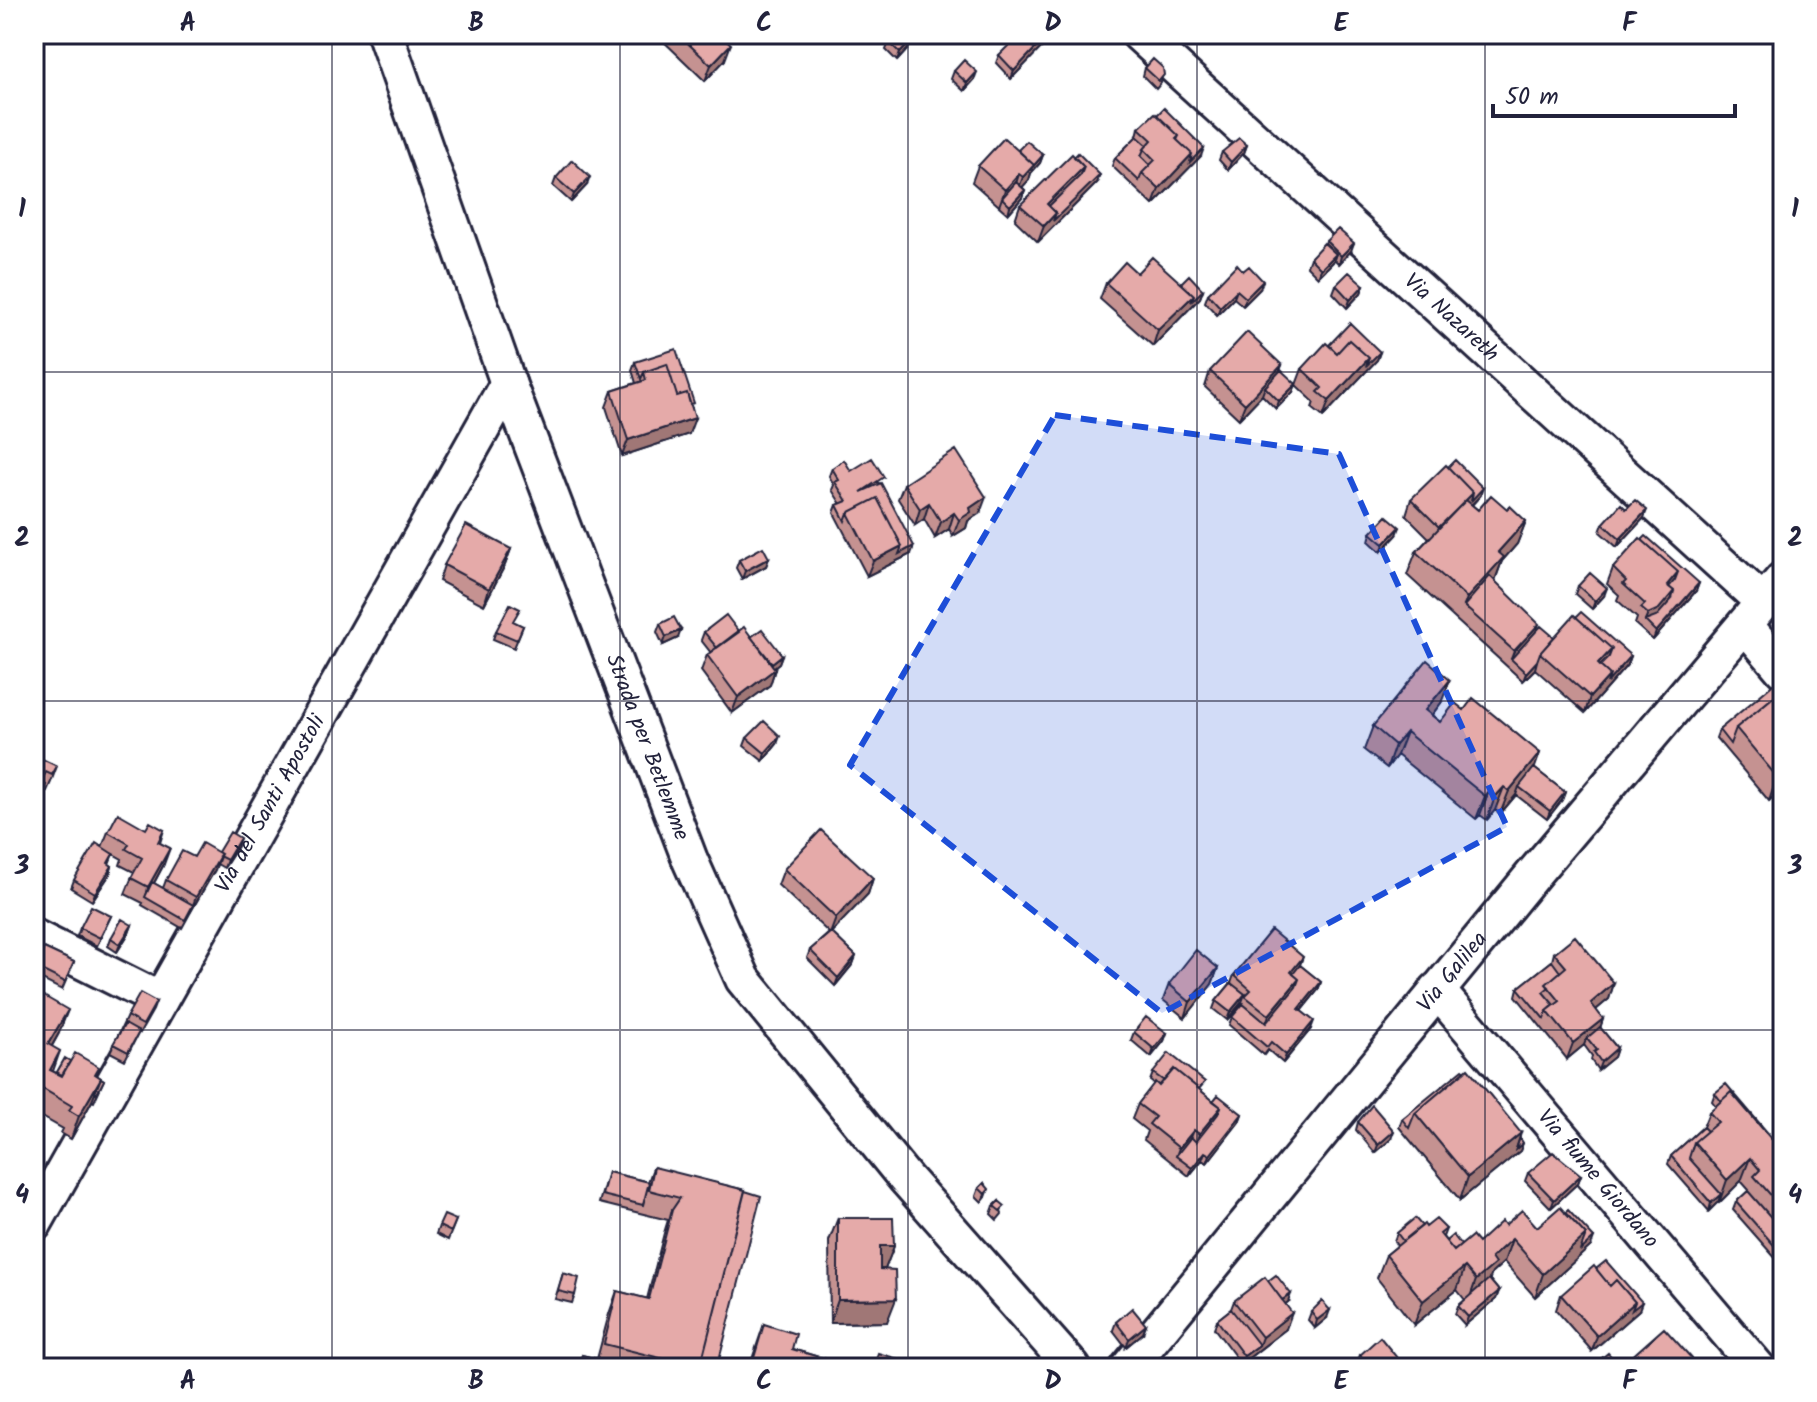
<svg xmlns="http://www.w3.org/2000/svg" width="1817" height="1402" font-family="Kalam,sans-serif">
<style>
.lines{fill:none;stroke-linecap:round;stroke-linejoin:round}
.street-casing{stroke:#22223b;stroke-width:40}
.street{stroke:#fff;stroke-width:34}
.wall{fill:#c59291;stroke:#22223b;stroke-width:2}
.shaded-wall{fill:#a07776;stroke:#22223b;stroke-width:2}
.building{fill:#e5aaa9;stroke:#22223b;stroke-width:2}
.marked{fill:#1d4ed8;fill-opacity:0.2;stroke:#1d4ed8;stroke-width:6;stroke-dasharray:16 10;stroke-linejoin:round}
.grid{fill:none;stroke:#22223b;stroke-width:2;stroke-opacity:0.55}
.labels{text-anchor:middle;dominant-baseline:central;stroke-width:6;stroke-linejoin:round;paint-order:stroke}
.street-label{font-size:22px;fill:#22223b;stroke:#fff}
.neatline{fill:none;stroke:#22223b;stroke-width:3}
.grid-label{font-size:26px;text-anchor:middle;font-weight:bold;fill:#22223b}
</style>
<rect width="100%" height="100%" fill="#fff"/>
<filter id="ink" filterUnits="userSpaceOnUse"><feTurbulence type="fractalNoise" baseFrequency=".0125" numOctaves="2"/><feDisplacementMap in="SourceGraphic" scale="16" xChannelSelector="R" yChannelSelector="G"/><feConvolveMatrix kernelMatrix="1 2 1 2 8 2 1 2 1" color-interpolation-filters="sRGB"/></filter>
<g filter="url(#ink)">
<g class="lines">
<g class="street-casing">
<g id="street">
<path id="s1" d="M 385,34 L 508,383 L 690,860 L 743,979 L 906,1179 L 1073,1368"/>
<path id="s2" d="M 1139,34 L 1763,602"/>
<path d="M 1745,625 L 1783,670"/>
<path d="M 34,937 L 160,1000"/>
<path id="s3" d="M 1437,990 L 1758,1368"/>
<path id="s4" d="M 34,1224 L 508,383"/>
<path id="s5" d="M 1128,1368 L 1535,872 L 1783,579"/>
</g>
</g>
<use href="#street" class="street"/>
</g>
<path class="wall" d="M 657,34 L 724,34 L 723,36 L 725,60 L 705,81 L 657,35 Z
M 889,42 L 908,49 L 897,61 L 886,50 Z
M 1042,47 L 1011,79 L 996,63 L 999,55 Z
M 1145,68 L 1163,68 L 1161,83 L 1156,89 L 1143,76 Z
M 954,71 L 974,80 L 964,91 L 951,79 Z
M 1139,128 L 1201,156 L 1153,205 L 1112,166 L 1115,158 L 1137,136 Z
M 1247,145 L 1244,153 L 1228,170 L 1219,160 L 1222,152 Z
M 1018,150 L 1043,155 L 1040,163 L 1031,173 L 1029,180 L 1022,187 L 1025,190 L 1022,198 L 1008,214 L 972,182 L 978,166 Z
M 556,178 L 587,185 L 571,202 L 553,186 Z
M 1097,183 L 1038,242 L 1015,220 L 1020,205 Z
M 1326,241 L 1351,251 L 1339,264 L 1334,259 L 1333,262 L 1318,277 L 1307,266 L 1310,258 L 1325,244 Z
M 1243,271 L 1260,289 L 1243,306 L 1234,298 L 1217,315 L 1205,302 L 1208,294 Z
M 1106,283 L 1181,283 L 1203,290 L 1200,298 L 1153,346 L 1100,299 Z
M 1336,285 L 1364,285 L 1361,293 L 1347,308 L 1333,293 Z
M 1329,345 L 1380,352 L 1377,360 L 1323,417 L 1312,408 L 1314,402 L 1296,385 L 1302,369 Z
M 635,362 L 692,408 L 689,434 L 622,456 L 606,407 L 612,391 L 636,383 L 632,370 Z
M 1282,365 L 1279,372 L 1296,384 L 1293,392 L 1276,409 L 1262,395 L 1239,419 L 1205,387 L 1210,371 Z
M 832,468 L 851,471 L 881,484 L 911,554 L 867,576 L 834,513 L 837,505 L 841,504 L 832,490 L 834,485 L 829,476 Z
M 904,484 L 980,513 L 968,521 L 966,528 L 953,536 L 949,529 L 935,538 L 924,519 L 915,525 L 898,499 Z
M 1480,496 L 1472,505 L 1478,510 L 1507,509 L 1526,521 L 1517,544 L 1502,561 L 1495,581 L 1536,631 L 1554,637 L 1631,656 L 1628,664 L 1585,713 L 1535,669 L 1523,681 L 1407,575 L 1416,552 L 1429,538 L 1406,515 L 1411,499 Z
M 1626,509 L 1644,518 L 1617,547 L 1600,532 L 1603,524 Z
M 1371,533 L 1397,535 L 1381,552 L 1369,541 Z
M 511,549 L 505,565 L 484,605 L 439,581 L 444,565 Z
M 769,558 L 766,566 L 742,579 L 736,568 L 739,560 Z
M 1613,568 L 1699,583 L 1696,591 L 1653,640 L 1635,624 L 1637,618 L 1617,600 L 1619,595 L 1607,584 Z
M 1578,586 L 1604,596 L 1592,609 L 1575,594 Z
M 660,624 L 678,638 L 663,645 L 657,632 Z
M 523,626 L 514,648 L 493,639 L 496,631 Z
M 704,632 L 739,632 L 751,637 L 782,655 L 779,663 L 774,667 L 775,669 L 770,685 L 732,713 L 701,671 L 707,655 L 711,653 L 701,640 Z
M 1783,688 L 1783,788 L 1769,801 L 1716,738 L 1719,730 Z
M 1441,703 L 1432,715 L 1440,722 L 1464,710 L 1540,753 L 1534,768 L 1565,792 L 1562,800 L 1547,819 L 1516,795 L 1500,814 L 1495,810 L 1487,820 L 1480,815 L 1476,819 L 1397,755 L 1387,768 L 1364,750 L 1373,726 Z
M 747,738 L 777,744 L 763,761 L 744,746 Z
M 34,766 L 57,766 L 51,782 L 47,791 L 44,790 L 37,807 L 34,806 Z
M 146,829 L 164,830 L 160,843 L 164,864 L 154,883 L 163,888 L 166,880 L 194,857 L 218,852 L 238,846 L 224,868 L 217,864 L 182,928 L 142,905 L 143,903 L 125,894 L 134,872 L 120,865 L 122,859 L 113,854 L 109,864 L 112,866 L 110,874 L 92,901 L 71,888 L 74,880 L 102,847 L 108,832 Z
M 784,869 L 873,878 L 868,894 L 831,932 L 856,956 L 853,964 L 835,986 L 807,958 L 810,950 L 829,933 L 778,885 Z
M 111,916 L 97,946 L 77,936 L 80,928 Z
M 132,925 L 129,933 L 117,952 L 108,946 L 111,938 Z
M 44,948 L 74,962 L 62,990 L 34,976 L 34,969 Z
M 1554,953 L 1614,983 L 1609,999 L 1596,1010 L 1603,1019 L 1600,1028 L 1617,1048 L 1614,1057 L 1598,1070 L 1591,1060 L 1592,1056 L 1584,1045 L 1567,1059 L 1516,996 L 1518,988 L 1552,961 Z
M 1300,965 L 1321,982 L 1318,990 L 1301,1011 L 1311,1029 L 1283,1063 L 1268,1050 L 1264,1055 L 1229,1025 L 1232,1017 L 1243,1003 L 1242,1003 L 1227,1020 L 1213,1009 L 1216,1001 L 1231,983 L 1234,975 Z
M 1218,968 L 1212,984 L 1185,1018 L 1163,1000 L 1169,984 Z
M 34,998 L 59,1033 L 52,1046 L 53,1071 L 56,1073 L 96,1075 L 104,1080 L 94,1102 L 92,1101 L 71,1139 L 61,1133 L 63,1129 L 35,1113 L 34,1114 Z
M 156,1002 L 153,1010 L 140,1033 L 139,1032 L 125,1060 L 110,1052 L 127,1016 Z
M 1134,1032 L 1167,1033 L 1164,1041 L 1151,1057 L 1131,1040 Z
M 1465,1071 L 1523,1143 L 1520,1151 L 1460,1200 L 1399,1127 L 1402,1119 Z
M 1153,1073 L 1201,1091 L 1213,1101 L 1242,1114 L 1239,1122 L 1207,1163 L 1202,1160 L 1189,1176 L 1144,1140 L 1147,1131 L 1132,1119 L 1138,1104 L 1154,1084 L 1150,1081 Z
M 1715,1093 L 1772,1138 L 1783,1130 L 1783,1254 L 1777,1260 L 1733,1210 L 1736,1202 L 1749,1190 L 1741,1181 L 1719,1203 L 1718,1202 L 1709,1211 L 1668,1164 L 1671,1156 L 1703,1127 L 1709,1112 L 1716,1106 L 1712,1101 Z
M 1358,1122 L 1391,1139 L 1375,1153 L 1356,1130 Z
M 653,1168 L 745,1190 L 717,1368 L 577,1368 L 582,1355 L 597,1359 L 609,1314 L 617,1291 L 647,1299 L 664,1233 L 668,1220 L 599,1203 L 608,1172 L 648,1182 Z
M 1528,1173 L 1581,1175 L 1578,1183 L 1551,1208 L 1525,1181 Z
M 984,1183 L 986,1197 L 982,1202 L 976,1196 L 979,1188 Z
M 999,1201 L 1002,1214 L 997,1220 L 991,1214 L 994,1206 Z
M 838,1218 L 894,1246 L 885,1269 L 887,1322 L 830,1323 L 829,1241 Z
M 456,1220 L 448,1240 L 436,1234 L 439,1226 Z
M 1505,1225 L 1537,1227 L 1591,1246 L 1535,1297 L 1504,1262 L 1492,1273 L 1489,1279 L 1499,1291 L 1496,1299 L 1465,1325 L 1455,1314 L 1458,1306 L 1465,1300 L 1457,1290 L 1414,1325 L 1377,1278 L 1386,1255 L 1397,1246 L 1394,1241 L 1397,1233 L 1422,1226 L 1446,1229 L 1443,1237 L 1446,1241 L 1461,1245 L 1478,1243 Z
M 1783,1259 L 1783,1280 L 1775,1270 L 1778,1262 Z
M 563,1273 L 575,1295 L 572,1303 L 555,1299 Z
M 1561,1295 L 1639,1310 L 1592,1351 L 1556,1310 Z
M 1234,1301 L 1288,1302 L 1285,1304 L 1286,1329 L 1241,1364 L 1214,1328 L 1217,1320 L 1231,1309 Z
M 1311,1312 L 1327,1318 L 1315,1328 L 1308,1320 Z
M 1116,1322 L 1143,1333 L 1126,1347 L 1113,1330 Z
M 764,1324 L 792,1349 L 856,1368 L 749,1368 Z
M 1360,1355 L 1395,1367 L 1394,1368 L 1361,1368 L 1357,1363 Z"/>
<path class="shaded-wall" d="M 1044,39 L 1042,47 L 1011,79 L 1014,71 Z
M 911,41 L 908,49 L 897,61 L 900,53 Z
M 731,44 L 725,60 L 705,81 L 711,65 Z
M 977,72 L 974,80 L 964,91 L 967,83 Z
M 1247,145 L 1244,153 L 1228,170 L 1231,162 Z
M 1204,148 L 1201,156 L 1153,205 L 1159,189 L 1192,154 Z
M 1043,155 L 1040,163 L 1031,173 L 1029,180 L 1017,193 L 1023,177 Z
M 1084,167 L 1078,183 L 1044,211 L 1047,204 Z
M 1019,174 L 1014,190 L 1002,198 L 999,206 L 1005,190 Z
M 1100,175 L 1097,183 L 1038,242 L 1044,226 L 1056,213 Z
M 590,177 L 587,185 L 571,202 L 574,194 Z
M 1025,190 L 1022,198 L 1008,214 L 1010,206 Z
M 1354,243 L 1351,251 L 1339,264 L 1341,256 Z
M 1336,254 L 1333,262 L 1318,277 L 1321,269 Z
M 1263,281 L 1260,289 L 1243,306 L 1246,298 Z
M 1364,285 L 1361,293 L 1347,308 L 1350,300 Z
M 1203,290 L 1200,298 L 1153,346 L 1158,330 L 1194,295 Z
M 1237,290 L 1234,298 L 1217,315 L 1220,307 Z
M 1380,352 L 1377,360 L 1323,417 L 1329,401 L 1369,358 Z
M 1282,365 L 1276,381 L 1265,387 L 1262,395 L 1239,419 L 1245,404 Z
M 1296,384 L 1293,392 L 1276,409 L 1279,401 Z
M 695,418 L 689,434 L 622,456 L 628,440 Z
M 1483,488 L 1480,496 L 1434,543 L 1439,527 L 1473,493 Z
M 986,497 L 980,513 L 968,521 L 966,528 L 953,536 L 959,520 L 970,508 Z
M 929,503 L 924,519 L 915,525 L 920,509 Z
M 1647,510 L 1644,518 L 1617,547 L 1620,539 Z
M 954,513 L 949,529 L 935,538 L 941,522 Z
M 1526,521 L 1517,544 L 1502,561 L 1495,580 L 1468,610 L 1464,606 L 1467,598 L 1498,552 Z
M 1400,527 L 1397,535 L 1381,552 L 1384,544 Z
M 902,546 L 914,546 L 911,554 L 867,576 L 873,561 Z
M 511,549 L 505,565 L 484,605 L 489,589 Z
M 769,558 L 766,566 L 742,579 L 745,571 Z
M 1678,572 L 1672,588 L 1667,585 Z
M 1699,583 L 1696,591 L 1653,640 L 1656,632 Z
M 1607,588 L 1604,596 L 1592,609 L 1595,601 Z
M 1674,591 L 1669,607 L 1653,625 L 1645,621 L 1648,614 Z
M 1539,624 L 1533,640 L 1511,659 L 1514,651 Z
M 681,630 L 678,638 L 663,645 L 666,637 Z
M 1612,649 L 1606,665 L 1597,674 L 1598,664 Z
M 782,655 L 779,663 L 769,671 L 772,663 Z
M 1631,656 L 1628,664 L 1585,713 L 1590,697 L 1610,675 Z
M 1537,661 L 1535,669 L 1523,681 L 1526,673 Z
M 775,669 L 770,685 L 732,713 L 738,697 Z
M 1450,680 L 1441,703 L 1417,733 L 1425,710 Z
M 1406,732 L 1397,755 L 1387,768 L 1395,745 Z
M 780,736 L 777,744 L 763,761 L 765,753 Z
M 1540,753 L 1532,776 L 1519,787 L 1516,795 L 1500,814 L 1509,791 Z
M 1783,772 L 1783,788 L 1769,801 L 1777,777 Z
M 1504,787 L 1495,810 L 1487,820 L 1495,797 Z
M 1489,791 L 1480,815 L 1476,819 L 1485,796 Z
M 1565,792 L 1562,800 L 1547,819 L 1550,811 Z
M 240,838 L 238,846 L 224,868 L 227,860 Z
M 170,848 L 164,864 L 146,898 L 148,887 Z
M 221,854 L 215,870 L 190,913 L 196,897 Z
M 112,866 L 110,874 L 92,901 L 95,893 Z
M 873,878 L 868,894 L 830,934 L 836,918 Z
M 132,925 L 129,933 L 117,952 L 120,944 Z
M 856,956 L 853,964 L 835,986 L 838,978 Z
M 1303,957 L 1297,973 L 1290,981 L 1291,972 Z
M 1218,968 L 1212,984 L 1185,1018 L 1190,1002 Z
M 1299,979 L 1293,995 L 1263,1031 L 1269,1015 Z
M 1321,982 L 1318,990 L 1296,1017 L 1299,1009 Z
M 1614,983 L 1609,999 L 1585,1019 L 1591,1003 Z
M 1245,994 L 1242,1002 L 1227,1020 L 1230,1012 Z
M 68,1010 L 59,1033 L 40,1067 L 48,1044 Z
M 1603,1019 L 1598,1035 L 1587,1038 L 1584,1045 L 1567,1059 L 1573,1043 Z
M 1314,1021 L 1311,1029 L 1283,1063 L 1286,1055 Z
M 1167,1033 L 1164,1041 L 1151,1057 L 1154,1049 Z
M 1617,1048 L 1614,1057 L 1598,1070 L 1601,1062 Z
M 60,1051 L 52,1074 L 42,1092 L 34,1114 L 50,1070 Z
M 101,1078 L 92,1101 L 71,1139 L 79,1116 Z
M 1221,1107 L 1215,1123 L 1193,1150 L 1199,1134 Z
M 1242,1114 L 1239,1122 L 1207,1163 L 1210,1155 Z
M 1194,1130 L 1188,1145 L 1176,1156 L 1179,1148 Z
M 1394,1131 L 1391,1139 L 1375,1153 L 1378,1145 Z
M 1521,1133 L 1516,1149 L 1523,1143 L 1520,1151 L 1460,1200 L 1468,1177 Z
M 1205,1152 L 1202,1160 L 1189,1176 L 1192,1168 Z
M 1750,1158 L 1741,1181 L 1719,1203 L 1727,1180 Z
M 1581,1175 L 1578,1183 L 1551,1208 L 1554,1200 Z
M 989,1189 L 986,1197 L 982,1202 L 985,1194 Z
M 1721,1194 L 1718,1202 L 1709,1211 L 1711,1203 Z
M 1586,1235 L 1594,1238 L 1591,1246 L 1535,1297 L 1543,1274 Z
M 1512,1239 L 1504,1262 L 1492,1273 L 1487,1287 L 1468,1303 L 1476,1280 L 1491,1258 Z
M 880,1246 L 894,1246 L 885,1269 L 871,1269 Z
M 1783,1249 L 1783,1254 L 1777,1260 L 1780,1252 Z
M 1465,1267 L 1457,1290 L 1414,1325 L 1423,1301 Z
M 1499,1291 L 1496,1299 L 1465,1325 L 1468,1317 Z
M 1291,1294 L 1288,1302 L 1274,1312 L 1277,1304 Z
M 896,1299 L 887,1322 L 830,1323 L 838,1300 Z
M 1635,1302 L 1642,1302 L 1639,1310 L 1592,1351 L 1597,1336 Z
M 1330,1310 L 1327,1318 L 1315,1328 L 1317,1320 Z
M 1292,1313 L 1286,1329 L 1241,1364 L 1244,1356 L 1259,1345 L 1262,1337 Z
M 1146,1325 L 1143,1333 L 1126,1347 L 1129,1339 Z
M 1398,1359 L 1394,1368 L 1387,1368 Z"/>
<path class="building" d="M 678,34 L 720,34 L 731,44 L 711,65 Z
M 896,34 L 904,34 L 911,41 L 900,53 L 889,42 Z
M 1020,34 L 1039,34 L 1044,39 L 1014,71 L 999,55 Z
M 1153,59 L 1163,68 L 1164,75 L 1159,81 L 1145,68 Z
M 964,60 L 977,72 L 967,83 L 954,71 Z
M 1164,108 L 1204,148 L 1190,162 L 1192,154 L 1177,140 L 1179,136 L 1157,115 Z
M 1155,113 L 1179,136 L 1176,139 L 1192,154 L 1159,189 L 1142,173 L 1155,160 L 1144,149 L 1152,140 L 1139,128 Z
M 1137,136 L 1147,145 L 1144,149 L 1141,156 L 1150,165 L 1142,173 L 1139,181 L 1115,158 Z
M 1004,138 L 1034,165 L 1023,177 L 1019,174 L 1005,190 L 978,166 Z
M 1239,138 L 1247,145 L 1231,162 L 1222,152 Z
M 1027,141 L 1043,155 L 1029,171 L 1034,165 L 1018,150 Z
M 1078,153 L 1100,175 L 1053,221 L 1056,213 L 1049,206 L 1081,175 L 1084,167 L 1074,157 Z
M 1072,154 L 1084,167 L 1047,204 L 1056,213 L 1044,226 L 1020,205 Z
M 572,160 L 590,177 L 574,194 L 556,178 Z
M 1016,182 L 1025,190 L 1010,206 L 1002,198 Z
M 1338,229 L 1354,243 L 1341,256 L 1326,241 Z
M 1324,243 L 1336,254 L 1321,269 L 1310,258 Z
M 1152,257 L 1194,295 L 1158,330 L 1106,283 L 1125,262 L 1137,273 Z
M 1237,264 L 1243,271 L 1249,266 L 1263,281 L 1246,298 L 1237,290 L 1220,307 L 1208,294 Z
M 1349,272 L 1364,285 L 1350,300 L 1336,285 Z
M 1189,275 L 1203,290 L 1191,302 L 1194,295 L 1181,283 Z
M 1350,323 L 1380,352 L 1366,366 L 1369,358 L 1349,340 L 1337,353 L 1329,345 Z
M 1247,332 L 1282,365 L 1245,404 L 1210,371 Z
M 1349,340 L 1369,358 L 1329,401 L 1318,392 L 1322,388 L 1302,369 L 1326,343 L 1337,353 Z
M 676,349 L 694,403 L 690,404 L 687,393 L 677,396 L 667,364 L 644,372 L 641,379 L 635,362 Z
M 667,364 L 677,396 L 687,393 L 695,418 L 628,440 L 612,391 L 646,380 L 644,372 Z
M 1281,370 L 1296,384 L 1279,401 L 1265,387 Z
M 956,450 L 986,497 L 970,508 L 971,512 L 959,520 L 954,513 L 941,522 L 929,503 L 920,509 L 904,484 Z
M 872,458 L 884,477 L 861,492 L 881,483 L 914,546 L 899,554 L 902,546 L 877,498 L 848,513 L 845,521 L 837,505 L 847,501 L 835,482 L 839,480 L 832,468 L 844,460 L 851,471 Z
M 1455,460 L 1483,488 L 1471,501 L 1473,493 L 1448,467 Z
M 1446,465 L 1473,493 L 1439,527 L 1411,499 Z
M 1491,495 L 1507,509 L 1510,506 L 1526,521 L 1498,552 L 1504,557 L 1467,598 L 1416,552 L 1466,500 L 1478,510 Z
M 877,498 L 902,546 L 873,561 L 848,513 Z
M 1635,500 L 1647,510 L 1620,539 L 1603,524 L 1621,504 L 1626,509 Z
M 1387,516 L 1400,527 L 1384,544 L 1371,533 Z
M 466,525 L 511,549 L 489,589 L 444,565 Z
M 1646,536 L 1699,583 L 1656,632 L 1645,621 L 1656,617 L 1672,599 L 1674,591 L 1669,587 L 1675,580 L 1678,572 L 1642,540 Z
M 1640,538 L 1678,572 L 1667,585 L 1674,591 L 1659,609 L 1648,614 L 1641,608 L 1645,604 L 1623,584 L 1626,581 L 1613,568 Z
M 763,547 L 769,558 L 745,571 L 739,560 Z
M 1590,573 L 1607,588 L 1595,601 L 1578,586 Z
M 1490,576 L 1539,624 L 1514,651 L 1464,606 Z
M 510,604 L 520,609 L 513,621 L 523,626 L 517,640 L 496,631 Z
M 1581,612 L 1631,656 L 1607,683 L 1610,675 L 1600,666 L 1609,657 L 1612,649 L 1576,617 Z
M 726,615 L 739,632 L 717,648 L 704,632 Z
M 1574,615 L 1612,649 L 1598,664 L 1610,675 L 1590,697 L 1540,653 Z
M 674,617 L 681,630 L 666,637 L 660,624 Z
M 1541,626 L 1554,637 L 1540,653 L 1537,661 L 1526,673 L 1511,659 Z
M 744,627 L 775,669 L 738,697 L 707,655 Z
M 762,629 L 782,655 L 772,663 L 751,637 Z
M 1427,660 L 1450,680 L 1425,710 L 1440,722 L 1455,703 L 1464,710 L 1473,698 L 1540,753 L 1509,791 L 1504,787 L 1495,797 L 1489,791 L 1485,796 L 1406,732 L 1395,745 L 1373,726 Z
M 1777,681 L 1783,689 L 1736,728 L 1730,744 L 1719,730 Z
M 1783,689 L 1783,772 L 1777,777 L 1736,728 Z
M 764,721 L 780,736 L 765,753 L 747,738 Z
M 40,758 L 57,766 L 52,775 L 46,772 L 41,782 L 46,785 L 43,792 L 39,790 L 36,797 L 34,796 L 34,766 L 35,766 Z
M 1534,768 L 1565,792 L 1550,811 L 1519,787 Z
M 118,813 L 146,829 L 150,822 L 164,830 L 158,842 L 170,848 L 148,887 L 131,878 L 142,858 L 126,849 L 129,844 L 108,832 Z
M 821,830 L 873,878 L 836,918 L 784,869 Z
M 230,832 L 240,838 L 227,860 L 219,856 L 221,854 L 218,852 Z
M 96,843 L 113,854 L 108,863 L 112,866 L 95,893 L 74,880 Z
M 202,843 L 221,854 L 196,897 L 166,880 L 182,851 L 194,857 Z
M 152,882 L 193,905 L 185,920 L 145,897 Z
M 91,906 L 111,916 L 100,938 L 80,928 Z
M 122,919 L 132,925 L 120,944 L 111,938 Z
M 1271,930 L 1303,957 L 1291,972 L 1299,979 L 1269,1015 L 1245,996 L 1251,990 L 1234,975 Z
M 831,932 L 856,956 L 838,978 L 810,950 Z
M 1575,936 L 1614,983 L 1591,1003 L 1603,1019 L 1573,1043 L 1547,1011 L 1560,1001 L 1546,984 L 1566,967 L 1554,953 Z
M 44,948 L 74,962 L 65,982 L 35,967 Z
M 1196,950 L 1218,968 L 1190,1002 L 1169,984 Z
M 1552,961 L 1560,972 L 1546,984 L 1549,987 L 1543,992 L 1554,1005 L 1547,1011 L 1544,1019 L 1518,988 Z
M 1300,965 L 1321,982 L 1299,1009 L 1314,1021 L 1286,1055 L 1271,1042 L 1267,1047 L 1232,1017 L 1243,1004 L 1266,1023 L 1296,987 L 1299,979 L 1293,974 Z
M 1231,983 L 1245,994 L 1230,1012 L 1216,1001 Z
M 37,992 L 68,1010 L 48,1044 L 60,1051 L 50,1070 L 62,1076 L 75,1053 L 99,1067 L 95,1074 L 101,1078 L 79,1116 L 69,1110 L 72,1106 L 43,1089 L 40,1095 L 34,1092 L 34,998 Z
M 140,993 L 156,1002 L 143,1025 L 127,1016 Z
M 1146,1017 L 1167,1033 L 1154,1049 L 1134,1032 Z
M 125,1024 L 139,1032 L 128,1052 L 113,1044 Z
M 1600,1027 L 1617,1048 L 1601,1062 L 1594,1052 L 1597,1050 L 1587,1038 Z
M 1169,1053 L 1205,1082 L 1199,1089 L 1174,1069 L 1164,1081 L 1153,1073 Z
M 65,1058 L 70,1061 L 62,1075 L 57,1072 Z
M 1468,1068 L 1521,1133 L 1468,1177 L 1415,1113 Z
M 1174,1069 L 1221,1107 L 1199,1134 L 1194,1130 L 1179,1148 L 1149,1124 L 1155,1117 L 1138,1104 L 1155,1082 L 1159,1086 Z
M 1463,1069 L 1465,1071 L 1415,1113 L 1409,1128 L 1402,1119 Z
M 101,1078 L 104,1080 L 97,1094 L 95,1093 Z
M 1726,1084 L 1772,1138 L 1731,1092 L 1721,1101 L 1715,1093 Z
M 1731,1092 L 1771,1139 L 1783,1130 L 1783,1209 L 1754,1176 L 1760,1170 L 1750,1158 L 1727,1180 L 1694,1142 L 1718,1122 L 1709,1112 Z
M 1218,1095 L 1242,1114 L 1210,1155 L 1205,1152 L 1192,1168 L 1176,1156 L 1191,1137 L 1196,1142 L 1218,1114 L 1221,1107 L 1213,1101 Z
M 1372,1105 L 1394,1131 L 1378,1145 L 1358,1122 Z
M 1703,1127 L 1707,1131 L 1694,1142 L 1689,1158 L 1721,1194 L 1711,1203 L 1671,1156 Z
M 1520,1138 L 1523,1143 L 1516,1149 Z
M 1553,1152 L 1581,1175 L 1554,1200 L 1528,1173 Z
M 654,1167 L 745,1190 L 700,1368 L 604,1344 L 617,1291 L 649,1299 L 672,1210 L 680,1198 L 649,1190 Z
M 608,1172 L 649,1182 L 643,1205 L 602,1195 Z
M 984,1183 L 989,1189 L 985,1194 L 979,1188 Z
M 745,1191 L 761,1196 L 717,1368 L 700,1368 Z
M 1748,1191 L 1783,1231 L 1783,1249 L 1780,1252 L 1736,1202 Z
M 999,1201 L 1005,1206 L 1000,1211 L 994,1206 Z
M 1560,1207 L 1586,1235 L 1543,1274 L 1512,1239 L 1491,1258 L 1495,1264 L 1476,1280 L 1465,1267 L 1423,1301 L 1386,1255 L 1424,1224 L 1426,1227 L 1436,1219 L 1446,1229 L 1440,1234 L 1454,1251 L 1472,1236 L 1478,1243 L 1502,1221 L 1505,1225 L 1522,1210 L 1537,1227 Z
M 1568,1210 L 1594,1238 L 1580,1251 L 1586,1235 L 1565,1213 Z
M 444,1215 L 456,1220 L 451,1232 L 439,1226 Z
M 838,1218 L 893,1218 L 894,1246 L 880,1246 L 880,1269 L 895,1270 L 896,1299 L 838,1300 Z
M 1415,1218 L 1422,1226 L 1403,1241 L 1397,1233 Z
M 1453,1235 L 1461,1245 L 1454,1251 L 1446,1241 Z
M 1783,1259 L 1783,1268 L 1778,1262 Z
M 1606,1261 L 1642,1302 L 1632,1310 L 1635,1302 L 1616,1280 L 1610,1286 L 1596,1269 Z
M 1594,1266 L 1610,1286 L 1616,1280 L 1635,1302 L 1597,1336 L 1561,1295 Z
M 563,1273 L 579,1278 L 575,1295 L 558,1291 Z
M 1276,1275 L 1291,1294 L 1282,1300 L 1268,1281 Z
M 1265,1277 L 1292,1313 L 1262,1337 L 1234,1301 Z
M 1489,1279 L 1499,1291 L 1468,1317 L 1458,1306 Z
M 1322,1301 L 1330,1310 L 1317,1320 L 1311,1312 Z
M 1132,1308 L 1146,1325 L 1129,1339 L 1116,1322 Z
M 1231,1309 L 1259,1345 L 1244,1356 L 1217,1320 Z
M 764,1324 L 796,1334 L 792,1349 L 855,1368 L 751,1368 Z
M 1664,1328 L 1695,1362 L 1688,1368 L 1590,1368 L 1608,1353 L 1620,1367 Z
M 1380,1337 L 1398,1359 L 1387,1368 L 1371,1368 L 1360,1355 Z
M 878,1353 L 915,1364 L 914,1368 L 873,1368 Z
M 582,1355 L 606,1361 L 604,1368 L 578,1368 Z"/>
</g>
<path class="marked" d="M 1055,415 L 1339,454 L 1507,827 L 1162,1013 L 850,765 Z"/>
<path class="grid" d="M 332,34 L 332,1368M 620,34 L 620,1368M 908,34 L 908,1368M 1197,34 L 1197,1368M 1485,34 L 1485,1368M 34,372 L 1783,372M 34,701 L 1783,701M 34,1030 L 1783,1030"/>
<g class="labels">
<g class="street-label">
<text stroke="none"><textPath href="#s2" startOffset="422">Via Nazareth</textPath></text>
<text stroke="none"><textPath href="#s1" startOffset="760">Strada per Betlemme</textPath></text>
<text stroke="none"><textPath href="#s4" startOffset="482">Via del Santi Apostoli</textPath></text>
<text stroke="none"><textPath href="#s5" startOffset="512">Via Galilea</textPath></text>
<text stroke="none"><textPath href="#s3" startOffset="248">Via fiume Giordano</textPath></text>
</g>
</g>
<rect width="1817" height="1402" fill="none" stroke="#fff" stroke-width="88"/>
<path d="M1493 104v12h242v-12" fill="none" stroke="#22223b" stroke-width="4"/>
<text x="1505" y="104" font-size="24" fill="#22223b" stroke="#ffffff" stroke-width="6" paint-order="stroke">50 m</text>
<rect x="44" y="44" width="1729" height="1314" class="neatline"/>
<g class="grid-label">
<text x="188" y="31">A</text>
<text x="476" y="31">B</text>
<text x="764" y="31">C</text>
<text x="1053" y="31">D</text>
<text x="1341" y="31">E</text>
<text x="1629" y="31">F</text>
<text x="22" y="217">1</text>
<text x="1795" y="217">1</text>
<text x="22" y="546">2</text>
<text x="1795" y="546">2</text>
<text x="22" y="874">3</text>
<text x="1795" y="874">3</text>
<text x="22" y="1203">4</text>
<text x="1795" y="1203">4</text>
<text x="188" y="1389">A</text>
<text x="476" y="1389">B</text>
<text x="764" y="1389">C</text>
<text x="1053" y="1389">D</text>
<text x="1341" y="1389">E</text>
<text x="1629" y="1389">F</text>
</g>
</svg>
